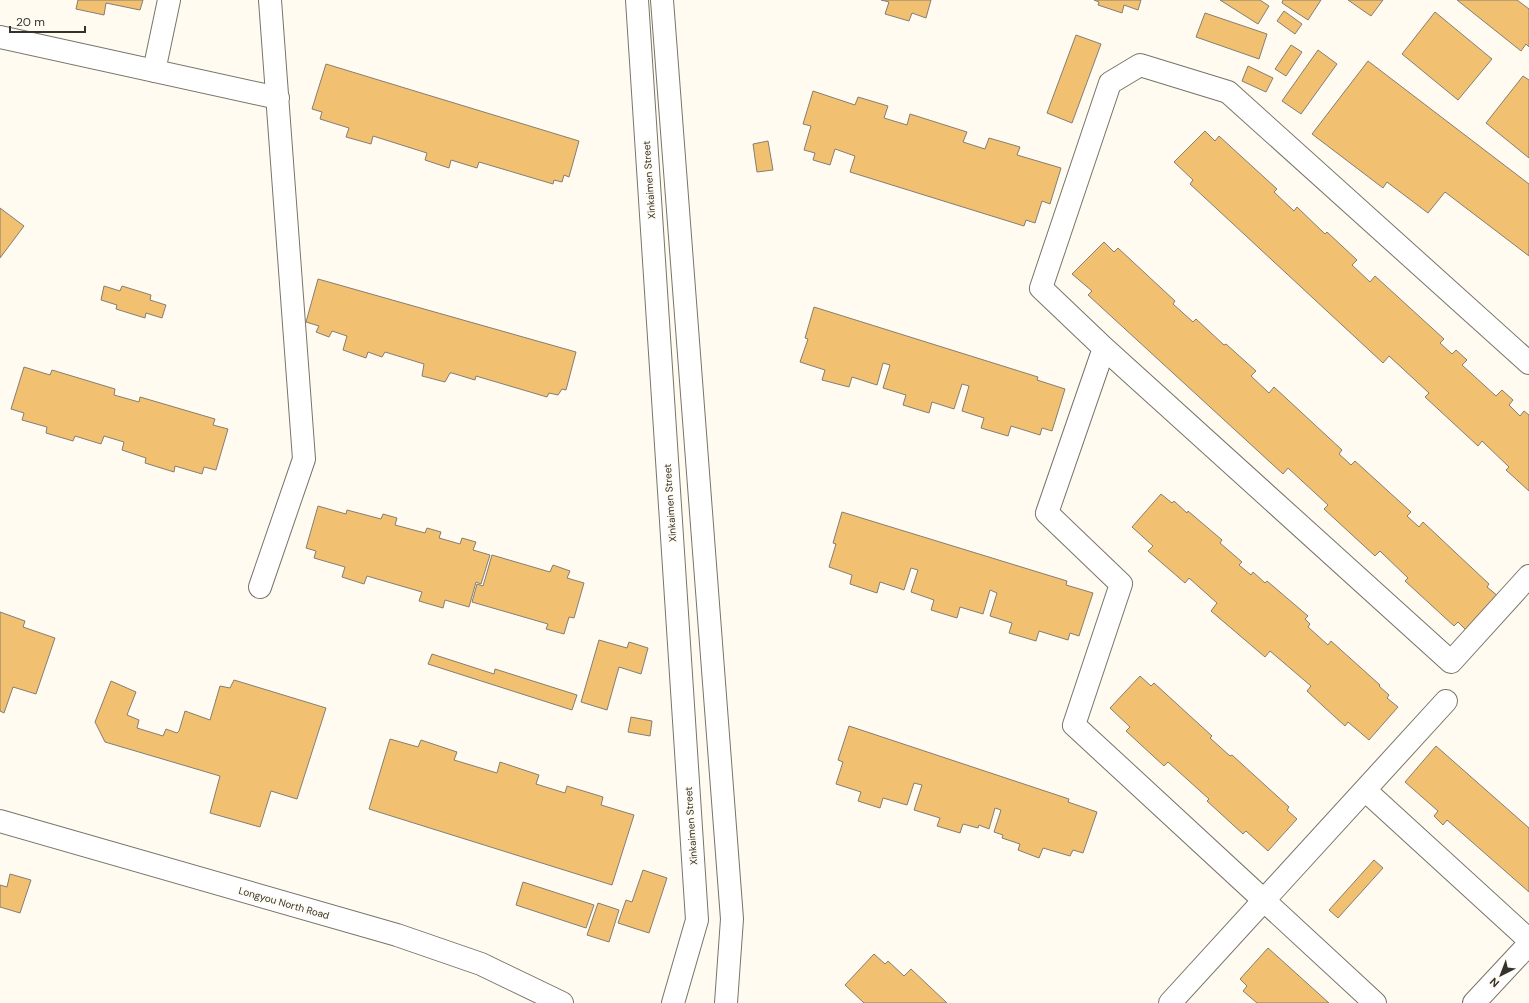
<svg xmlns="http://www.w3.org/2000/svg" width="1529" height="1003" font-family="'DM Sans',sans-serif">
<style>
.building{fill:#f1c071;stroke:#857e73}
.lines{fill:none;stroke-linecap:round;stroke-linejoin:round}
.minor-casing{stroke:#787469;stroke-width:24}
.minor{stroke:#fff;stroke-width:22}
.labels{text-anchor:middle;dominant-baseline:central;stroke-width:3;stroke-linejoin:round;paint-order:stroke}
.street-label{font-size:10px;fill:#33322d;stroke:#fffbf1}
</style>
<rect width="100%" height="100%" fill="#fffbf1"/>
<path class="building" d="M 78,0 L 143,0 L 140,10 L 106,3 L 104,15 L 76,9 Z
M 881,0 L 931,0 L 926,18 L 912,13 L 909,21 L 885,14 L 889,2 Z
M 1094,0 L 1141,0 L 1138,10 L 1124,5 L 1122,13 L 1098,5 L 1099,2 Z
M 1220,0 L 1260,0 L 1269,6 L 1258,24 Z
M 1283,0 L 1321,0 L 1308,20 L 1282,3 Z
M 1348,0 L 1383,0 L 1371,16 Z
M 1457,0 L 1517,0 L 1529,9 L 1529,47 L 1526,44 L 1521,51 Z
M 1284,11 L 1302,24 L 1295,34 L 1277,21 Z
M 1435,12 L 1492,59 L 1458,100 L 1402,54 Z
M 1205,13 L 1267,34 L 1259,59 L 1196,37 Z
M 1076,35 L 1101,44 L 1072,123 L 1047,113 Z
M 1291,45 L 1302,52 L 1286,76 L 1275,69 Z
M 1318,50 L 1337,64 L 1301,114 L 1282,101 Z
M 1368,61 L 1529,184 L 1529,256 L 1445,192 L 1428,213 L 1387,182 L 1383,188 L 1312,134 Z
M 326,64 L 579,141 L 569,177 L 564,175 L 562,182 L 554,180 L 553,184 L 479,162 L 477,168 L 451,160 L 449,168 L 425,160 L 427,153 L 373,136 L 371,144 L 346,137 L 349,128 L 320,119 L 322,112 L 312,109 Z
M 1248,66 L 1273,78 L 1266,92 L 1242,81 Z
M 1523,76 L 1529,80 L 1529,158 L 1486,123 Z
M 813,91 L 855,105 L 858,97 L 888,106 L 884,118 L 907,125 L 910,114 L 967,132 L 963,142 L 985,149 L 989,138 L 1020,147 L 1017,155 L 1061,168 L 1050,204 L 1042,201 L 1035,223 L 1026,220 L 1024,226 L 850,172 L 855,156 L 835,149 L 830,165 L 813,160 L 815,153 L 804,150 L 811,126 L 803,124 Z
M 1205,131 L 1215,141 L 1219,136 L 1277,189 L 1274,192 L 1294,211 L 1297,207 L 1325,234 L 1327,232 L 1357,260 L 1352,265 L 1370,282 L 1375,276 L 1444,339 L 1440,343 L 1452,354 L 1456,350 L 1467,360 L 1462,365 L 1496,396 L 1502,390 L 1513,400 L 1509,405 L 1520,416 L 1524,411 L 1529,415 L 1529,491 L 1506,470 L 1509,467 L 1482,441 L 1478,446 L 1425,397 L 1429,393 L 1389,356 L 1383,363 L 1190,184 L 1193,180 L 1174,162 Z
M 768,141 L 773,170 L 757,172 L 753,144 Z
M 0,208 L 24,226 L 0,258 Z
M 1104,242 L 1114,252 L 1118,248 L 1175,301 L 1173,304 L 1193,322 L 1196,319 L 1224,345 L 1226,344 L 1256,371 L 1251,376 L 1269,393 L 1274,387 L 1342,450 L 1339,454 L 1351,465 L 1355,461 L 1411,512 L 1407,516 L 1419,527 L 1423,522 L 1489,584 L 1487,587 L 1499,597 L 1467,631 L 1458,622 L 1454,626 L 1405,581 L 1408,578 L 1380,551 L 1375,556 L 1324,509 L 1328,505 L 1288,468 L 1283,474 L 1088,295 L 1092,291 L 1072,274 Z
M 318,279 L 576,352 L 566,390 L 562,389 L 558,395 L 549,393 L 547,397 L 476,376 L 475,380 L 452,373 L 450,373 L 445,382 L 422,376 L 424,364 L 385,352 L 382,357 L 368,352 L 366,358 L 343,350 L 347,336 L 332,331 L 329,337 L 316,332 L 319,326 L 306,322 Z
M 104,286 L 120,291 L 122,286 L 151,295 L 150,300 L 166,305 L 162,318 L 146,313 L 145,318 L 116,309 L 117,305 L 101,300 Z
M 814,307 L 1038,377 L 1037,380 L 1065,389 L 1052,431 L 1042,428 L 1040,435 L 1011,426 L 1008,436 L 981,428 L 984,418 L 962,411 L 969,386 L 962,384 L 954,409 L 932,402 L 929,413 L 903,405 L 906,395 L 883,388 L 890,365 L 883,363 L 877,385 L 852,377 L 849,387 L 822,380 L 825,370 L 800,362 L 808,339 L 805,338 Z
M 24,367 L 50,375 L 52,370 L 115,389 L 114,395 L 139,402 L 140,397 L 215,419 L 213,425 L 228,429 L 216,470 L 204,467 L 202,474 L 175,466 L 174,472 L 145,463 L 146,458 L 122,450 L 124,442 L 104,436 L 101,444 L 75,436 L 73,441 L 46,433 L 47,427 L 22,420 L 24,413 L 11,409 Z
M 1161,494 L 1172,503 L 1174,501 L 1187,513 L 1188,511 L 1222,540 L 1220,543 L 1242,562 L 1239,565 L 1251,575 L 1253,572 L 1265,583 L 1267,581 L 1308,616 L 1305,619 L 1310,624 L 1308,627 L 1328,645 L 1331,641 L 1380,685 L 1379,686 L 1389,695 L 1387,698 L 1398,707 L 1369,740 L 1348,722 L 1345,726 L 1323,706 L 1307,691 L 1311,686 L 1270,651 L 1265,657 L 1211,611 L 1217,603 L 1189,578 L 1185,583 L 1148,551 L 1153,546 L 1132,527 Z
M 318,506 L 346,514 L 347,510 L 381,519 L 383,514 L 397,518 L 395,525 L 425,533 L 427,528 L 441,532 L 439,538 L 460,544 L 462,538 L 476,542 L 473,550 L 490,555 L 481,584 L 476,582 L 469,607 L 445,600 L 443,608 L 419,601 L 422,592 L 367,576 L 364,584 L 342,577 L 345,567 L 314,558 L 316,551 L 306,548 Z
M 842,512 L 1067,581 L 1066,585 L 1093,593 L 1079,636 L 1070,633 L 1068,640 L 1039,631 L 1036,641 L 1009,633 L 1012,623 L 990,616 L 997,593 L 990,590 L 983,614 L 960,607 L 957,618 L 931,610 L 934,600 L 911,592 L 918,570 L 911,568 L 904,590 L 880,582 L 877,593 L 850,584 L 852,575 L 829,567 L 836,544 L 833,543 Z
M 492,555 L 550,572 L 553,565 L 570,571 L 567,578 L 584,583 L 574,618 L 569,617 L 564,634 L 546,629 L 548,624 L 472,602 L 477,584 L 483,586 Z
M 0,612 L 25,621 L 23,627 L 55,638 L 36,694 L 13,687 L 4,713 L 0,711 Z
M 599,640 L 627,648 L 629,642 L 648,648 L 641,674 L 619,667 L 607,710 L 581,702 Z
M 432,654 L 494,674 L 495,669 L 577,695 L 572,710 L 428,664 Z
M 1140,676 L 1151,686 L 1154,683 L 1212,736 L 1210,738 L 1230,756 L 1232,755 L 1289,807 L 1287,810 L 1297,819 L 1268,851 L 1246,831 L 1243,834 L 1207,801 L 1209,799 L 1168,762 L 1164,766 L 1126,731 L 1130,727 L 1110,708 Z
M 234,680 L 326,708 L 297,799 L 271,791 L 260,827 L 210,813 L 220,776 L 105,742 L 95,722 L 111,681 L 136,692 L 127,715 L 139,720 L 137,728 L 163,736 L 166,729 L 177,733 L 179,731 L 185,711 L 210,720 L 220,686 L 230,688 Z
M 631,717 L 652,721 L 650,736 L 628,732 Z
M 849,726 L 1069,799 L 1068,802 L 1097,812 L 1083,853 L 1073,850 L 1070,856 L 1043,848 L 1039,858 L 1018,850 L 1020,844 L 1002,838 L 1003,835 L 994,832 L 1001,810 L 995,808 L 989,829 L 979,825 L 978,828 L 963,824 L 960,833 L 937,826 L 940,818 L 914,810 L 922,785 L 914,783 L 907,805 L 883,798 L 880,808 L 858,801 L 861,792 L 836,784 L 843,762 L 838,760 Z
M 390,739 L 418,747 L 421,740 L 457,752 L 454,760 L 497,773 L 500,762 L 539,775 L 536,784 L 565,793 L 567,786 L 603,797 L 601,805 L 634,815 L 612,885 L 369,809 Z
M 1436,746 L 1529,828 L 1529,892 L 1447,820 L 1443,825 L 1434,816 L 1438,811 L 1405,782 Z
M 1374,860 L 1383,868 L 1338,918 L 1329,910 Z
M 643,870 L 667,878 L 649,933 L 618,923 L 626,900 L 632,902 Z
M 10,874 L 31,880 L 20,913 L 0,907 L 0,885 L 7,887 Z
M 523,882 L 594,905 L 586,928 L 516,905 Z
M 598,903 L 619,910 L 609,942 L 587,935 Z
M 1268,948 L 1329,1003 L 1257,1003 L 1243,991 L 1247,986 L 1240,979 Z
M 874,954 L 885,964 L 888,961 L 904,976 L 911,969 L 947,1003 L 864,1003 L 845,985 Z"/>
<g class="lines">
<g class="minor-casing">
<path id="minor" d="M 637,0 L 697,920 L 673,1003
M 662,0 L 732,919 L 726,1003
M 0,37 L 278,98
M 154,71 L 169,0
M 1104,348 L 1047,513 L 1121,584 L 1074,725 L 1375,1003
M 1529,363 L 1228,92 L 1140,65 L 1110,83 L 1041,288 L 1104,348 L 1451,662 L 1529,576
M 260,587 L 304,459 L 270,0
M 1365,790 L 1529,940
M 0,821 L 397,935 L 481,964 L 562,1003
M 1170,1003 L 1446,701
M 1474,1003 L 1529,944"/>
</g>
<use href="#minor" class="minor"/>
</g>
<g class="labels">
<g class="street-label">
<text transform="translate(649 180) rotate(-94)">Xinkaimen Street</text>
<text transform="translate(670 503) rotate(-94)">Xinkaimen Street</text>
<text transform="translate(691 826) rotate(-94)">Xinkaimen Street</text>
<text transform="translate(284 903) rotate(16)">Longyou North Road</text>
</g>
</g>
<g transform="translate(1501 975) rotate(222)" stroke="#fffbf1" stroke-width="3" paint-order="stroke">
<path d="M0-3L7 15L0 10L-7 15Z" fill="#33322d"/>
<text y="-6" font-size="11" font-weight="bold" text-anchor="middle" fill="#33322d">N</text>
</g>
<path d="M10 26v6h75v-6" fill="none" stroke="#33322d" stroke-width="2"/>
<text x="16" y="26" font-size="12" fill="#33322d" stroke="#fffbf1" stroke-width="3" paint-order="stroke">20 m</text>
</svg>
